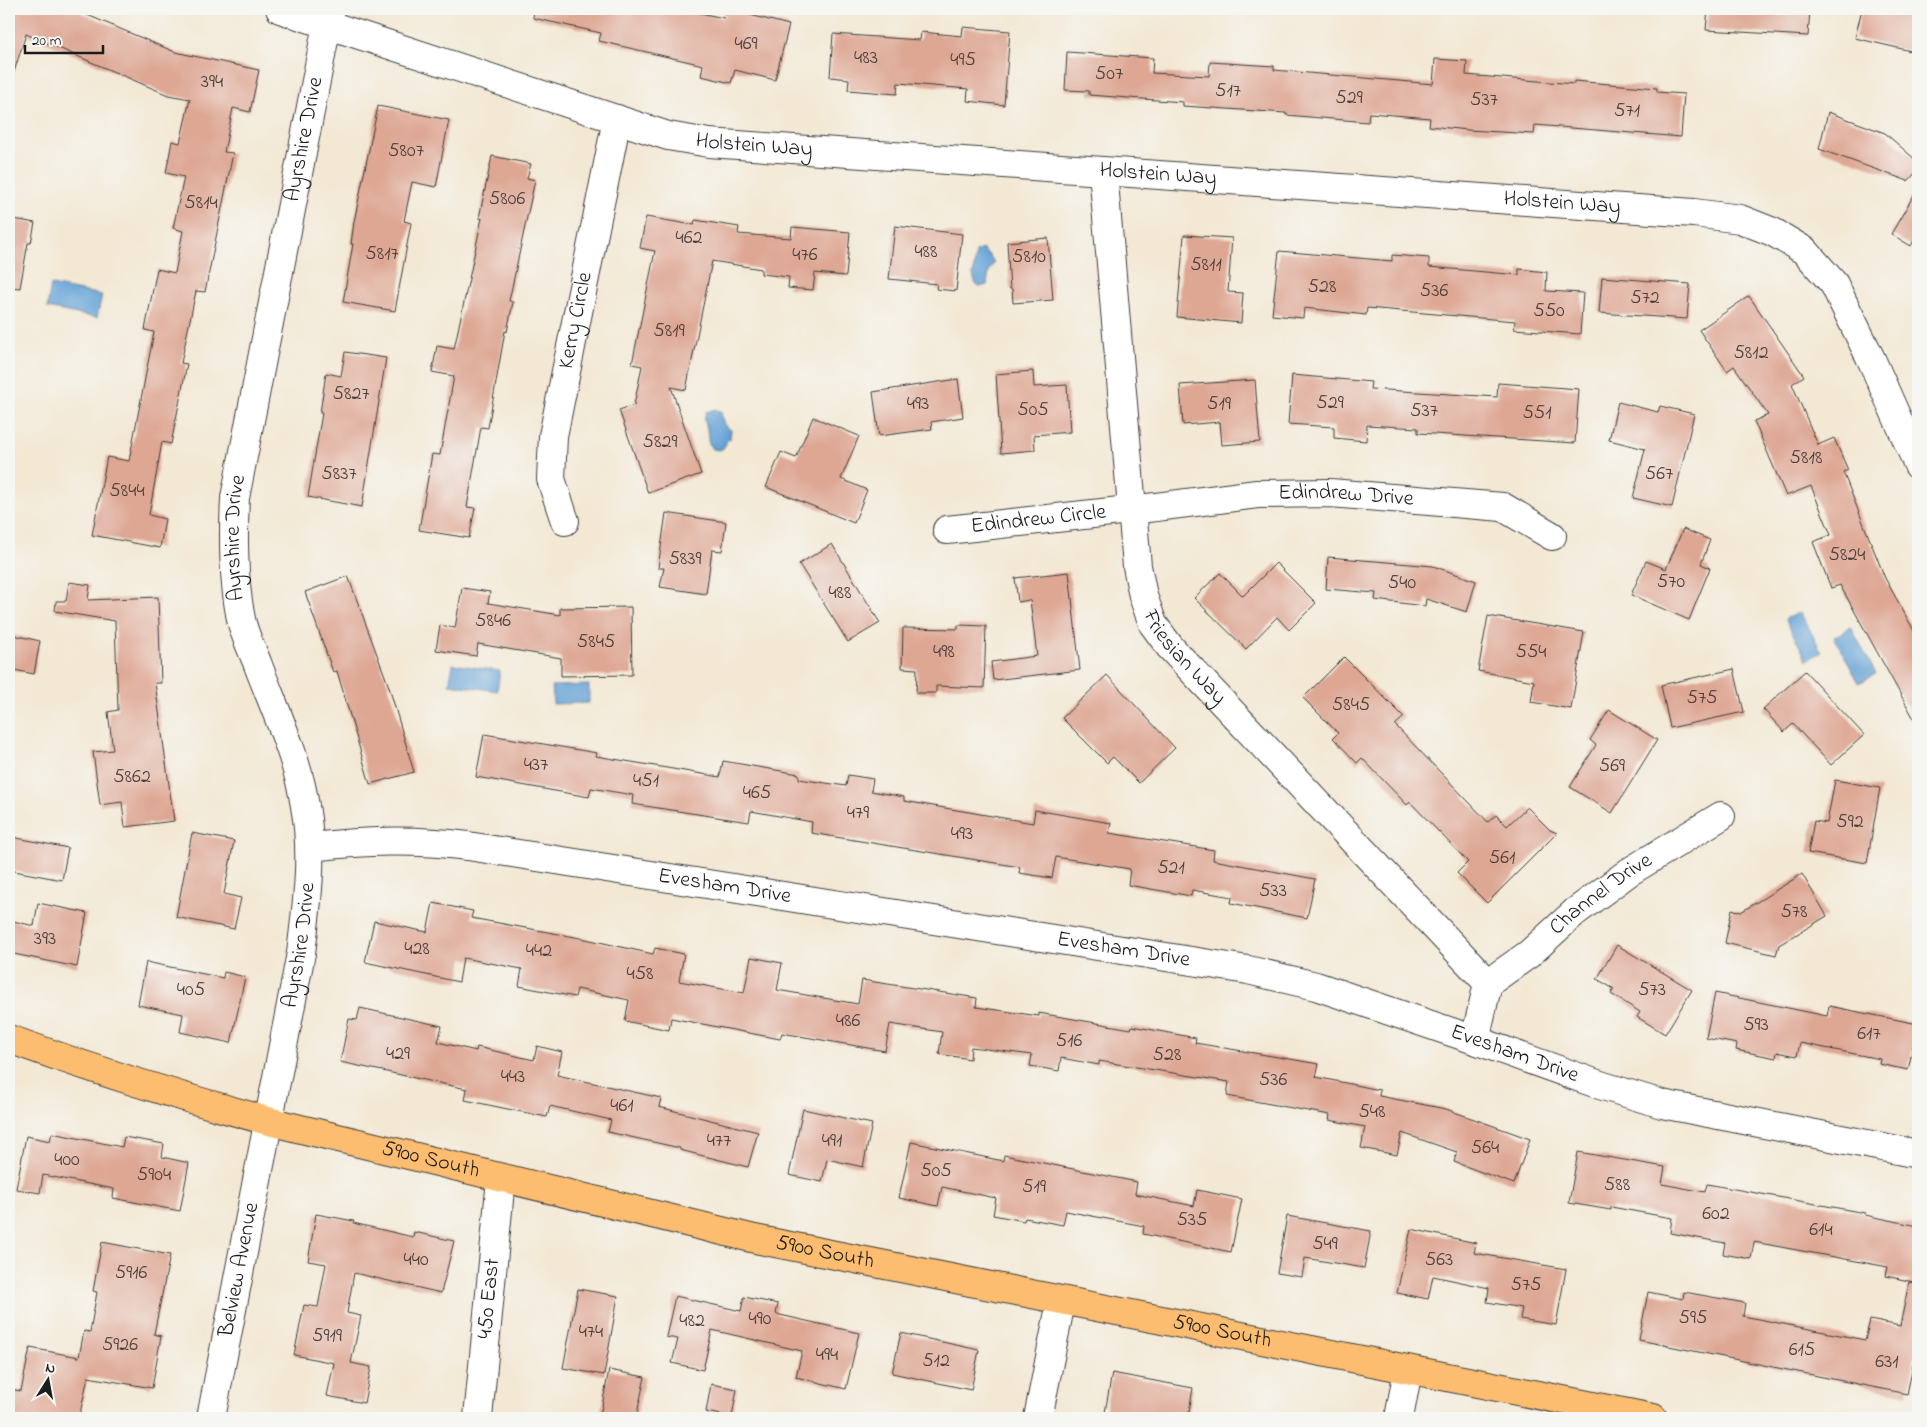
<svg xmlns="http://www.w3.org/2000/svg" width="1927" height="1427" font-family="'Indie Flower',sans-serif">
<style>
.water{fill:#64a1d6;stroke:#405e79}
.building{fill:#dea794}
.lines{fill:none;stroke-linecap:round;stroke-linejoin:round}
.minor-casing{stroke:#3c3b38;stroke-width:30}
.major-casing{stroke:#3c3b38;stroke-width:30}
.minor{stroke:#fff;stroke-width:28}
.major{stroke:#fcbd6f;stroke-width:28}
.labels{text-anchor:middle;dominant-baseline:central;stroke-width:4.5;stroke-linejoin:round;paint-order:stroke}
.number-label{font-size:20px;fill:#4c3f3a}
.street-label{font-size:22px;fill:#1c1c1c;stroke:#f6f6f2}
</style>
<rect width="100%" height="100%" fill="#f6f6f2"/>
<filter id="ink" filterUnits="userSpaceOnUse"><feTurbulence type="fractalNoise" baseFrequency=".02" numOctaves="2"/><feDisplacementMap in="SourceGraphic" scale="10" xChannelSelector="R" yChannelSelector="G"/><feConvolveMatrix kernelMatrix="1 2 1 2 8 2 1 2 1" color-interpolation-filters="sRGB"/></filter>
<filter id="wash" filterUnits="userSpaceOnUse"><feTurbulence type="fractalNoise" baseFrequency=".0096" numOctaves="4" result="noise"/><feDisplacementMap in="SourceGraphic" scale="20" xChannelSelector="R" yChannelSelector="G"/><feGaussianBlur stdDeviation="1.12" result="paint"/><feColorMatrix in="noise" values="0 0 0 0 0 0 0 0 0 0 0 0 0 0 0 0 0 1.4 0 .05"/><feComposite in="paint" operator="in"/></filter>
<g filter="url(#wash)">
<rect width="100%" height="100%" fill="#f3e8d4"/>
<path class="water" d="M 982,249 L 991,257 L 994,263 L 989,271 L 987,285 L 980,287 L 976,285 L 973,275 L 976,252 Z
M 51,285 L 102,295 L 97,318 L 47,308 Z
M 715,409 L 721,412 L 724,425 L 731,430 L 730,439 L 727,440 L 724,448 L 719,450 L 712,449 C 705,441 710,430 704,420 L 706,412 Z
M 1800,612 L 1822,652 L 1807,660 L 1785,619 Z
M 1851,627 L 1876,674 L 1859,683 L 1834,637 Z
M 453,664 L 500,671 L 497,691 L 449,684 Z
M 589,685 L 589,703 L 553,704 L 552,686 Z"/>
<g id="blocks">
<path class="building" d="M 9,9 L 73,9 L 175,52 L 259,70 L 250,112 L 233,108 L 224,152 L 233,153 L 205,292 L 196,291 L 181,363 L 187,364 L 171,444 L 162,442 L 149,515 L 165,519 L 160,548 L 92,535 L 107,457 L 129,461 L 154,332 L 145,330 L 157,269 L 175,273 L 183,231 L 173,228 L 184,177 L 166,173 L 172,141 L 180,143 L 190,99 L 168,95 L 26,34 L 13,75 L 9,74 Z
M 534,9 L 681,9 L 724,18 L 727,9 L 789,25 L 775,80 L 735,70 L 731,83 L 701,76 L 703,65 L 599,41 L 601,33 L 533,18 Z
M 1708,9 L 1810,9 L 1808,36 L 1706,30 Z
M 1862,9 L 1918,9 L 1918,40 L 1915,52 L 1855,38 Z
M 963,27 L 1010,31 L 1004,105 L 967,101 L 968,89 L 898,83 L 897,94 L 848,90 L 849,79 L 830,77 L 833,34 L 920,40 L 921,32 L 962,36 Z
M 1067,52 L 1153,58 L 1152,73 L 1209,76 L 1210,62 L 1274,66 L 1274,70 L 1433,84 L 1435,59 L 1467,61 L 1466,75 L 1574,84 L 1574,81 L 1657,88 L 1657,92 L 1684,94 L 1681,137 L 1535,125 L 1534,134 L 1468,130 L 1429,126 L 1430,118 L 1369,113 L 1368,122 L 1286,115 L 1286,113 L 1183,106 L 1183,102 L 1089,95 L 1089,91 L 1065,90 Z
M 378,106 L 449,120 L 436,187 L 412,182 L 404,221 L 411,223 L 395,311 L 343,302 L 353,244 L 351,244 L 354,222 Z
M 1828,112 L 1885,133 L 1918,162 L 1918,170 L 1908,181 L 1819,149 Z
M 492,156 L 531,164 L 527,178 L 535,180 L 509,301 L 513,302 L 507,332 L 505,331 L 488,428 L 481,427 L 467,507 L 475,508 L 469,538 L 419,530 L 432,454 L 440,455 L 454,376 L 432,372 L 437,346 L 454,349 L 482,218 L 479,218 Z
M 1918,188 L 1918,233 L 1911,246 L 1891,234 Z
M 646,217 L 694,225 L 695,220 L 739,227 L 738,234 L 791,238 L 792,227 L 850,232 L 846,276 L 815,273 L 813,290 L 788,288 L 789,277 L 761,274 L 761,269 L 712,261 L 686,390 L 671,387 L 701,474 L 648,493 L 619,410 L 634,405 L 642,366 L 632,364 L 655,251 L 640,248 Z
M 9,218 L 35,223 L 31,243 L 28,243 L 20,288 L 9,287 Z
M 895,226 L 962,234 L 956,291 L 936,289 L 937,284 L 889,279 Z
M 1184,235 L 1232,238 L 1228,292 L 1243,293 L 1241,323 L 1177,317 Z
M 1048,238 L 1053,300 L 1013,303 L 1012,289 L 1010,289 L 1007,242 Z
M 1279,251 L 1392,261 L 1392,255 L 1429,258 L 1429,267 L 1519,275 L 1519,269 L 1547,272 L 1546,291 L 1583,293 L 1580,334 L 1514,329 L 1515,321 L 1367,308 L 1366,315 L 1304,308 L 1303,318 L 1272,315 Z
M 1602,277 L 1690,284 L 1687,319 L 1599,313 Z
M 1749,296 L 1804,376 L 1792,384 L 1818,445 L 1834,438 L 1848,470 L 1843,472 L 1885,578 L 1918,638 L 1918,726 L 1840,585 L 1831,588 L 1813,542 L 1831,535 L 1811,486 L 1786,496 L 1754,421 L 1768,415 L 1734,366 L 1727,371 L 1699,330 Z
M 345,352 L 386,358 L 362,507 L 308,497 L 322,413 L 320,413 L 326,373 L 341,376 Z
M 1033,371 L 1034,387 L 1067,385 L 1070,432 L 1034,435 L 1035,450 L 1001,453 L 996,374 Z
M 1292,375 L 1371,382 L 1370,389 L 1497,397 L 1498,383 L 1579,389 L 1575,443 L 1418,433 L 1418,428 L 1367,425 L 1366,441 L 1334,438 L 1334,427 L 1288,424 Z
M 958,379 L 963,417 L 931,422 L 932,429 L 879,436 L 873,392 Z
M 1255,380 L 1260,442 L 1222,445 L 1220,422 L 1183,425 L 1180,385 Z
M 1618,402 L 1658,412 L 1660,406 L 1694,414 L 1672,507 L 1633,498 L 1645,449 L 1609,440 Z
M 813,417 L 859,436 L 841,479 L 867,490 L 854,523 L 766,487 L 781,452 L 796,458 Z
M 666,513 L 726,522 L 722,551 L 712,550 L 706,594 L 660,587 L 664,568 L 658,568 Z
M 1683,529 L 1710,540 L 1701,564 L 1710,568 L 1689,620 L 1631,595 L 1646,561 L 1666,569 Z
M 832,544 L 880,623 L 848,642 L 799,564 Z
M 1328,557 L 1433,566 L 1476,581 L 1467,612 L 1426,599 L 1425,606 L 1375,600 L 1376,593 L 1326,589 Z
M 1276,563 L 1316,603 L 1289,630 L 1277,617 L 1246,649 L 1194,598 L 1220,573 L 1243,596 Z
M 1069,572 L 1080,670 L 993,680 L 991,662 L 1037,656 L 1030,600 L 1018,602 L 1015,578 Z
M 348,576 L 389,687 L 414,772 L 370,784 L 337,671 L 333,672 L 305,592 Z
M 69,582 L 90,585 L 88,600 L 158,597 L 161,683 L 155,683 L 174,821 L 125,827 L 122,802 L 100,805 L 93,752 L 113,750 L 108,712 L 118,710 L 115,621 L 55,611 L 56,601 L 66,601 Z
M 462,588 L 490,592 L 488,603 L 560,615 L 560,608 L 631,607 L 632,675 L 561,676 L 561,658 L 478,644 L 476,656 L 436,650 L 440,625 L 455,628 Z
M 1488,616 L 1584,632 L 1571,709 L 1531,702 L 1534,681 L 1478,671 Z
M 958,625 L 986,626 L 984,688 L 936,686 L 936,693 L 916,693 L 917,669 L 902,668 L 903,628 L 958,629 Z
M 9,634 L 40,641 L 34,674 L 9,669 Z
M 1344,657 L 1404,717 L 1395,725 L 1488,822 L 1496,815 L 1507,826 L 1527,807 L 1550,830 L 1557,833 L 1487,903 L 1457,873 L 1468,862 L 1410,802 L 1407,805 L 1362,758 L 1357,763 L 1333,738 L 1338,733 L 1303,698 Z
M 1734,669 L 1744,712 L 1670,728 L 1661,685 Z
M 1805,671 L 1864,735 L 1831,765 L 1793,724 L 1784,732 L 1763,709 Z
M 1107,675 L 1175,748 L 1139,783 L 1113,757 L 1107,763 L 1062,718 Z
M 1609,710 L 1657,740 L 1612,813 L 1570,787 L 1596,745 L 1590,740 Z
M 484,734 L 597,753 L 596,756 L 720,777 L 723,761 L 799,774 L 799,779 L 846,786 L 848,775 L 873,779 L 871,791 L 904,797 L 904,801 L 1033,823 L 1035,810 L 1111,823 L 1109,833 L 1214,850 L 1213,860 L 1315,879 L 1307,918 L 1231,903 L 1232,897 L 1192,890 L 1191,896 L 1128,885 L 1130,869 L 1056,857 L 1052,878 L 1019,873 L 1020,867 L 811,833 L 812,822 L 751,811 L 749,822 L 632,804 L 633,795 L 591,788 L 589,797 L 476,777 Z
M 1835,780 L 1880,788 L 1867,863 L 1808,853 L 1814,821 L 1827,823 Z
M 192,833 L 234,841 L 224,894 L 241,898 L 234,929 L 176,917 Z
M 12,837 L 68,848 L 62,880 L 9,870 L 9,851 Z
M 1802,874 L 1827,916 L 1779,945 L 1776,955 L 1725,943 L 1732,909 L 1741,912 Z
M 38,903 L 87,913 L 77,967 L 9,953 L 9,920 L 34,926 Z
M 433,903 L 473,911 L 471,918 L 586,939 L 653,954 L 655,948 L 684,954 L 679,981 L 744,993 L 751,957 L 782,963 L 777,990 L 858,1004 L 862,980 L 977,998 L 976,1007 L 1039,1016 L 1039,1013 L 1131,1029 L 1132,1026 L 1196,1038 L 1195,1043 L 1319,1064 L 1316,1077 L 1380,1090 L 1379,1096 L 1446,1109 L 1530,1139 L 1514,1184 L 1454,1162 L 1457,1152 L 1402,1133 L 1397,1155 L 1361,1148 L 1365,1127 L 1329,1120 L 1330,1115 L 1227,1096 L 1229,1082 L 1099,1061 L 1099,1065 L 1061,1058 L 1059,1071 L 1030,1066 L 1032,1055 L 971,1047 L 970,1059 L 939,1054 L 942,1032 L 890,1024 L 885,1051 L 782,1033 L 780,1039 L 671,1018 L 669,1030 L 625,1021 L 629,1000 L 577,989 L 575,997 L 519,986 L 522,969 L 463,958 L 459,982 L 365,962 L 374,921 L 427,932 Z
M 1617,945 L 1692,990 L 1665,1034 L 1637,1017 L 1640,1012 L 1611,994 L 1614,989 L 1597,979 Z
M 146,962 L 223,978 L 224,972 L 245,977 L 231,1043 L 180,1032 L 183,1014 L 138,1005 Z
M 1715,993 L 1827,1016 L 1829,1006 L 1918,1024 L 1908,1070 L 1879,1064 L 1880,1059 L 1800,1043 L 1797,1056 L 1777,1052 L 1776,1058 L 1736,1050 L 1737,1044 L 1706,1038 Z
M 360,1008 L 442,1026 L 438,1042 L 476,1051 L 477,1047 L 534,1060 L 537,1046 L 562,1052 L 557,1075 L 661,1098 L 659,1107 L 758,1132 L 748,1167 L 680,1150 L 680,1148 L 608,1132 L 611,1120 L 550,1106 L 547,1117 L 498,1107 L 465,1100 L 467,1089 L 340,1062 L 349,1019 L 357,1020 Z
M 803,1109 L 872,1124 L 863,1167 L 827,1159 L 822,1182 L 789,1175 Z
M 52,1133 L 122,1147 L 124,1137 L 164,1144 L 162,1157 L 189,1163 L 180,1211 L 113,1198 L 114,1189 L 43,1175 L 40,1193 L 16,1189 L 26,1136 L 50,1141 Z
M 911,1142 L 1003,1161 L 1004,1155 L 1137,1182 L 1135,1194 L 1194,1206 L 1197,1190 L 1242,1199 L 1231,1252 L 1143,1234 L 1144,1226 L 1066,1211 L 1063,1225 L 1025,1218 L 1024,1221 L 993,1215 L 996,1198 L 942,1187 L 938,1206 L 899,1198 Z
M 1578,1152 L 1665,1167 L 1662,1184 L 1705,1192 L 1707,1184 L 1865,1213 L 1865,1215 L 1918,1226 L 1918,1283 L 1886,1276 L 1888,1267 L 1754,1242 L 1751,1259 L 1723,1254 L 1725,1243 L 1670,1233 L 1672,1218 L 1611,1207 L 1611,1210 L 1569,1203 Z
M 316,1214 L 354,1221 L 353,1223 L 413,1237 L 414,1232 L 454,1241 L 441,1293 L 354,1273 L 347,1313 L 361,1316 L 351,1363 L 371,1367 L 364,1403 L 327,1396 L 334,1363 L 294,1355 L 304,1305 L 318,1307 L 326,1264 L 308,1261 Z
M 1287,1216 L 1371,1231 L 1364,1268 L 1305,1258 L 1302,1277 L 1277,1273 Z
M 1411,1229 L 1476,1243 L 1474,1253 L 1566,1269 L 1556,1325 L 1520,1319 L 1522,1308 L 1487,1302 L 1489,1288 L 1433,1276 L 1428,1299 L 1397,1293 Z
M 102,1242 L 170,1255 L 154,1334 L 161,1336 L 152,1388 L 88,1377 L 79,1418 L 9,1418 L 9,1389 L 21,1391 L 30,1348 L 79,1357 L 84,1331 L 90,1332 L 97,1292 L 93,1291 Z
M 1909,1282 L 1918,1283 L 1918,1341 L 1907,1394 L 1639,1340 L 1648,1292 L 1683,1299 L 1684,1292 L 1745,1303 L 1743,1316 L 1865,1340 L 1870,1320 L 1900,1326 Z
M 578,1289 L 618,1296 L 604,1375 L 563,1368 Z
M 675,1296 L 741,1311 L 744,1297 L 778,1304 L 776,1314 L 859,1333 L 846,1389 L 796,1377 L 802,1351 L 712,1330 L 703,1370 L 672,1363 L 678,1339 L 666,1337 Z
M 901,1333 L 979,1350 L 971,1390 L 892,1373 Z
M 609,1370 L 645,1377 L 636,1418 L 612,1418 L 600,1416 Z
M 1112,1373 L 1193,1388 L 1188,1418 L 1104,1418 Z
M 711,1384 L 737,1389 L 732,1417 L 706,1412 Z"/>
</g>
</g>
<g filter="url(#ink)">
<use href="#blocks" fill-opacity="0" stroke="#3c3b38" stroke-width="1"/>
<g class="lines">
<g class="minor-casing">
<g id="minor">
<path id="s1" d="M 280,9 L 668,136 L 709,143 L 1694,213 L 1740,219 L 1773,232 L 1805,251 L 1834,284 L 1872,361 L 1918,465"/>
<path id="s2" d="M 1103,171 L 1137,566 L 1143,596 L 1153,624 L 1170,647 L 1488,983 L 1475,1040"/>
<path id="s3" d="M 565,521 L 551,479 L 553,436 L 617,119"/>
<path id="s4" d="M 947,530 L 1156,507 L 1257,494 L 1330,493 L 1503,507 L 1552,536"/>
<path id="s5" d="M 310,847 C 366,841 411,839 468,846 L 1248,970 L 1316,986 L 1475,1040 L 1600,1085 L 1662,1104 L 1918,1154"/>
<path id="s6" d="M 1488,983 L 1529,954 L 1575,912 L 1629,872 L 1721,816"/>
<path id="s7" d="M 211,1418 L 301,953 C 307,904 314,855 305,806 C 298,759 275,710 258,665 C 253,651 244,635 241,619 C 233,580 233,538 235,498 L 330,9"/>
<path id="s8" d="M 478,1418 L 501,1179"/>
<path d="M 1038,1418 L 1061,1302"/>
<path d="M 1399,1418 L 1408,1370"/>
</g>
</g>
<g class="major-casing">
<g id="major">
<path id="s9" d="M 9,1039 C 94,1070 180,1097 268,1121 L 755,1239 L 1653,1418"/>
</g>
</g>
<use href="#minor" class="minor"/>
<use href="#major" class="major"/>
</g>
</g>
<g class="labels">
<g class="number-label">
<text x="746" y="44">469</text>
<text x="866" y="58">483</text>
<text x="963" y="60">495</text>
<text x="1109" y="74">507</text>
<text x="212" y="82">394</text>
<text x="1228" y="91">517</text>
<text x="1349" y="98">529</text>
<text x="1484" y="100">537</text>
<text x="1627" y="111">571</text>
<text x="406" y="151">5807</text>
<text x="507" y="199">5806</text>
<text x="201" y="203">5814</text>
<text x="689" y="238">462</text>
<text x="926" y="252">488</text>
<text x="382" y="254">5817</text>
<text x="805" y="255">476</text>
<text x="1029" y="257">5810</text>
<text x="1206" y="265">5811</text>
<text x="1322" y="287">528</text>
<text x="1434" y="291">536</text>
<text x="1645" y="298">572</text>
<text x="1549" y="311">550</text>
<text x="669" y="331">5819</text>
<text x="1751" y="353">5812</text>
<text x="351" y="394">5827</text>
<text x="1330" y="403">529</text>
<text x="918" y="404">493</text>
<text x="1219" y="404">519</text>
<text x="1033" y="410">505</text>
<text x="1424" y="411">537</text>
<text x="1537" y="413">551</text>
<text x="660" y="442">5829</text>
<text x="1806" y="458">5818</text>
<text x="339" y="474">5837</text>
<text x="1659" y="474">567</text>
<text x="127" y="491">5844</text>
<text x="1847" y="555">5824</text>
<text x="685" y="559">5839</text>
<text x="1671" y="582">570</text>
<text x="1402" y="583">540</text>
<text x="840" y="593">488</text>
<text x="493" y="621">5846</text>
<text x="596" y="642">5845</text>
<text x="944" y="652">498</text>
<text x="1531" y="652">554</text>
<text x="1702" y="698">575</text>
<text x="1351" y="705">5845</text>
<text x="536" y="765">437</text>
<text x="1612" y="766">569</text>
<text x="132" y="777">5862</text>
<text x="646" y="781">451</text>
<text x="757" y="793">465</text>
<text x="858" y="813">479</text>
<text x="1850" y="822">592</text>
<text x="962" y="834">493</text>
<text x="1502" y="858">561</text>
<text x="1171" y="868">521</text>
<text x="1273" y="891">533</text>
<text x="1794" y="912">578</text>
<text x="45" y="939">393</text>
<text x="417" y="949">428</text>
<text x="539" y="951">442</text>
<text x="640" y="974">458</text>
<text x="191" y="990">405</text>
<text x="1652" y="990">573</text>
<text x="848" y="1021">486</text>
<text x="1756" y="1025">593</text>
<text x="1869" y="1034">617</text>
<text x="1069" y="1041">516</text>
<text x="398" y="1054">429</text>
<text x="1167" y="1055">528</text>
<text x="513" y="1077">443</text>
<text x="1273" y="1080">536</text>
<text x="622" y="1106">461</text>
<text x="1372" y="1112">548</text>
<text x="719" y="1141">477</text>
<text x="832" y="1141">491</text>
<text x="1485" y="1148">564</text>
<text x="67" y="1160">400</text>
<text x="936" y="1171">505</text>
<text x="154" y="1175">5904</text>
<text x="1617" y="1185">588</text>
<text x="1034" y="1187">519</text>
<text x="1716" y="1214">602</text>
<text x="1192" y="1220">535</text>
<text x="1821" y="1230">614</text>
<text x="1325" y="1244">549</text>
<text x="416" y="1260">440</text>
<text x="1439" y="1260">563</text>
<text x="131" y="1273">5916</text>
<text x="1526" y="1285">575</text>
<text x="1693" y="1318">595</text>
<text x="760" y="1319">490</text>
<text x="692" y="1321">482</text>
<text x="591" y="1332">474</text>
<text x="327" y="1336">5919</text>
<text x="120" y="1345">5926</text>
<text x="1802" y="1350">615</text>
<text x="827" y="1355">494</text>
<text x="936" y="1361">512</text>
<text x="1887" y="1362">631</text>
</g>
<g class="street-label">
<text stroke="none"><textPath href="#s7" startOffset="1306">Ayrshire Drive</textPath></text>
<text stroke="none"><textPath href="#s1" startOffset="495">Holstein Way</textPath></text>
<text stroke="none"><textPath href="#s1" startOffset="900">Holstein Way</textPath></text>
<text stroke="none"><textPath href="#s1" startOffset="1305">Holstein Way</textPath></text>
<text stroke="none"><textPath href="#s3" startOffset="205">Kerry Circle</textPath></text>
<text stroke="none"><textPath href="#s4" startOffset="401">Edindrew Drive</textPath></text>
<text stroke="none"><textPath href="#s4" startOffset="92">Edindrew Circle</textPath></text>
<text stroke="none"><textPath href="#s7" startOffset="901">Ayrshire Drive</textPath></text>
<text stroke="none"><textPath href="#s2" startOffset="502">Friesian Way</textPath></text>
<text stroke="none"><textPath href="#s5" startOffset="418">Evesham Drive</textPath></text>
<text stroke="none"><textPath href="#s6" startOffset="144">Channel Drive</textPath></text>
<text stroke="none"><textPath href="#s7" startOffset="481">Ayrshire Drive</textPath></text>
<text stroke="none"><textPath href="#s5" startOffset="822">Evesham Drive</textPath></text>
<text stroke="none"><textPath href="#s5" startOffset="1228">Evesham Drive</textPath></text>
<text stroke="none"><textPath href="#s9" startOffset="439">5900 South</textPath></text>
<text stroke="none"><textPath href="#s9" startOffset="844">5900 South</textPath></text>
<text stroke="none"><textPath href="#s7" startOffset="151">Belview Avenue</textPath></text>
<text stroke="none"><textPath href="#s8" startOffset="120">450 East</textPath></text>
<text stroke="none"><textPath href="#s9" startOffset="1249">5900 South</textPath></text>
</g>
</g>
<rect width="1927" height="1427" fill="none" stroke="#f6f6f2" stroke-width="30"/>
<g transform="translate(48 1380) rotate(11)" stroke="#f6f6f2" stroke-width="4" paint-order="stroke">
<path d="M0-4L9 19L0 12L-9 19Z" fill="#1c1c1c"/>
<text y="-8" font-size="14" font-weight="bold" text-anchor="middle" fill="#1c1c1c">N</text>
</g>
<path d="M25 45v8h78v-8" fill="none" stroke="#1c1c1c" stroke-width="2.5"/>
<text x="32" y="45" font-size="15" fill="#1c1c1c" stroke="#f6f6f2" stroke-width="4" paint-order="stroke">20 m</text>
</svg>
